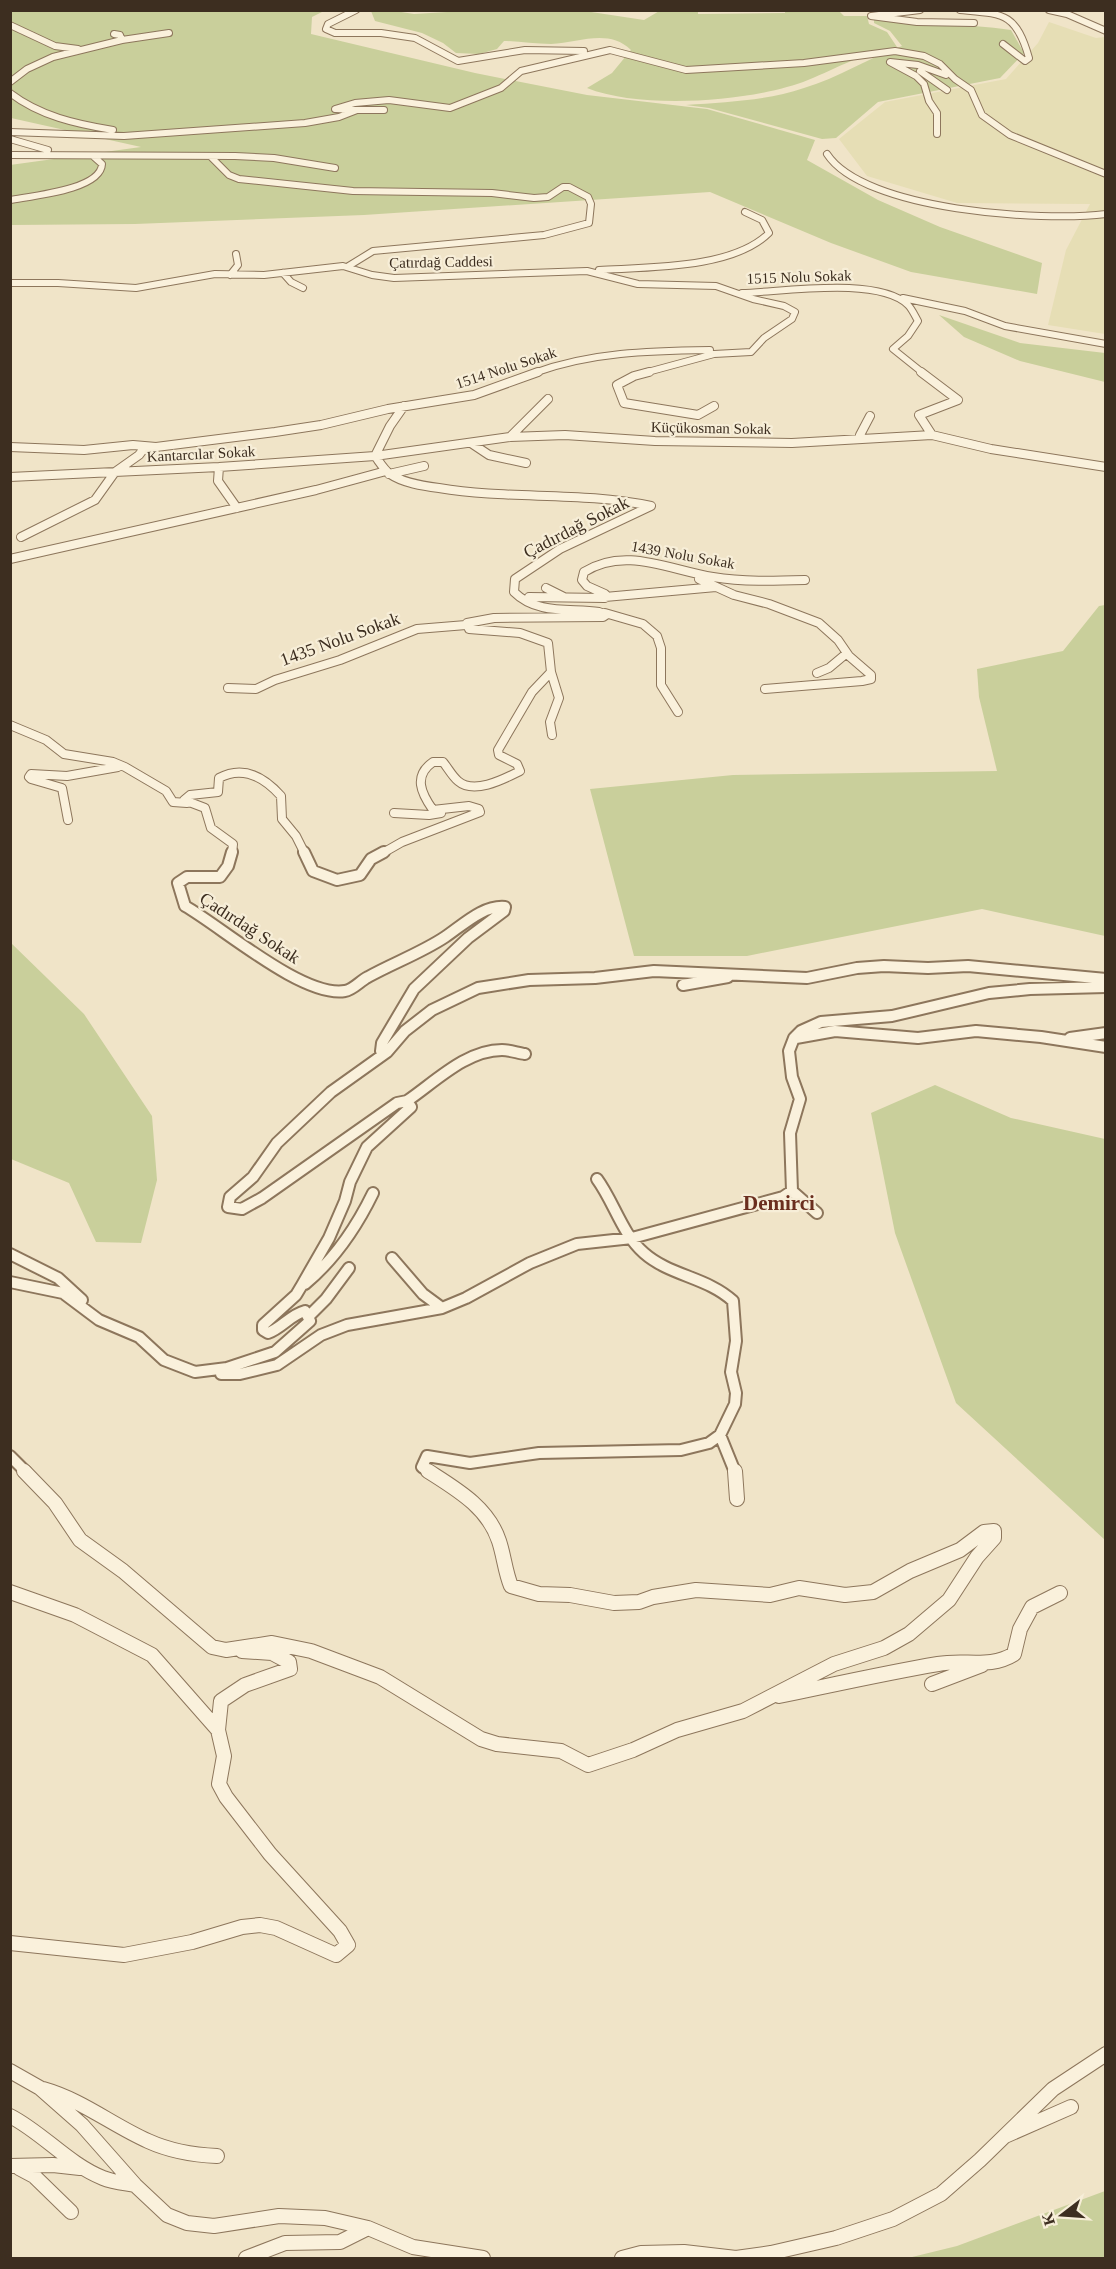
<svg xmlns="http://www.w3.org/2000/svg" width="1116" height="2269" font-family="'Times New Roman',serif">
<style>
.farmland{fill:#e6deb5}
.green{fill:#c9cf9b}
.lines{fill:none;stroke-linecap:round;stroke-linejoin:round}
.minor-far3-casing{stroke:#8d765c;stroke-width:8}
.minor-far2-casing{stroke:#8d765c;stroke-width:10}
.minor-far1-casing{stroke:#8d765c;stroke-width:14}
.minor-casing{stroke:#8d765c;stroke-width:16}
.minor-far3{stroke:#faf1dc;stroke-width:6}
.minor-far2{stroke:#faf1dc;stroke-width:8}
.minor-far1{stroke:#faf1dc;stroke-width:10}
.minor{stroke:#faf1dc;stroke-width:14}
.labels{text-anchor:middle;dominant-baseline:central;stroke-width:4.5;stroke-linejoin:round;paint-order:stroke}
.far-street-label{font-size:15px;fill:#3d2e20;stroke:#f7eed8}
.street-label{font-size:18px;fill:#3d2e20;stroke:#f7eed8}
.quarter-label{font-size:21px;font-weight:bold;fill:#6b2e1e;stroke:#f7eed8}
</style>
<rect width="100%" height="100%" fill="#f0e4c8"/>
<path class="farmland" d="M 1049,22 L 1096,38 L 1105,37 L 1105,334 L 1048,325 L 1066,250 L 1090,204 L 957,203 L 867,176 L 839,139 L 885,102 L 1006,79 L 1038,43 Z"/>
<path class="green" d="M 480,10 L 578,10 L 644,20 L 661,10 L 698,11 L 698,14 L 785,13 L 785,10 L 839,11 L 844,16 L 867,16 L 869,24 L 887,32 L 897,47 C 864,52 838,68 808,80 C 754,102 641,110 587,88 L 612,73 L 631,50 C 608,28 579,43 551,44 C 535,44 519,41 504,41 L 497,49 L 479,54 L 456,53 L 443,43 L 422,33 L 375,21 L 371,11 L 395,11 L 414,14 Z
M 11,11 L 324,11 L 312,17 L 311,34 L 475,73 L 587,95 L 707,109 L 815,140 L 807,160 L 878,200 L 940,227 L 1042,263 L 1037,294 L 911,272 L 831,243 L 710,192 L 364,215 L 135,224 L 11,225 L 10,165 L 141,147 L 11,118 Z
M 874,18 C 919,26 965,23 1011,30 L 1024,53 L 1000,78 L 878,102 L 836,138 L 822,139 L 709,108 L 686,105 C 726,102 766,101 804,88 C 838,78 868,58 902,46 L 890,31 L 874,23 Z
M 939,315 L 1020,343 L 1105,353 L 1105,382 L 1020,361 L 964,337 Z
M 1105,605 L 1105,936 L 982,909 L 747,956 L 634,956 L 590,789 L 733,775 L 997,771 L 979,697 L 977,669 L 1063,651 L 1099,606 Z
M 10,942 L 84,1014 L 152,1116 L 157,1180 L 141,1243 L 96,1242 L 69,1183 L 11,1159 Z
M 935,1085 L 1011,1118 L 1105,1139 L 1105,1540 L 956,1403 L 895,1233 L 871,1113 Z
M 1105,2191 L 1105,2258 L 908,2258 L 957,2246 Z"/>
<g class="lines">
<g class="minor-far3-casing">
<path id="minor-far3" d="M 356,10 L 328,24 L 326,29 L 335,33 L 381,33 L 415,38 L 458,61 L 525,50 L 584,51
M 920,10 L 871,16 L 917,22 L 974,23
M 960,10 C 1003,14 1016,12 1029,58 L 1025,61 L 1003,44
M 1049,10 L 1067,14 L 1106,31
M 10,25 L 55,46 L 78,49
M 122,40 L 169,33
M 920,71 L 947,90
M 10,82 L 27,69 L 53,57 L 122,40 L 120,35 L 114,34
M 10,93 C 40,116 76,124 113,130
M 357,110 L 335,109 L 355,103 L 389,100 L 450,108 L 501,88 L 521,71 L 610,50 L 686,70 L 804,63 L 895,51 L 924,56 L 940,64 L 955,79 L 971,90 L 982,115 L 1010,135 L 1106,174
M 10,132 L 124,136 L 305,123 L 339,117 L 357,110 L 384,110
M 937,134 L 937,113 L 929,101 L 924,84 L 916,76 L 890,62 L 918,65 L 946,75
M 10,139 L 48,150
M 827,154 C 864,211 1043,222 1106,214
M 10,155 L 235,156 L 274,158 L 335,168
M 212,158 L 229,175 L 239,179 L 353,191 L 492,193 L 534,198 L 548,197 L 563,187 L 569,187 L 588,197 L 591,204 L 589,223 L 544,235 L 373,251 L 347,267
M 10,200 C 31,196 101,190 102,164 L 93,156
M 599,270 C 648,267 733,269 769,233 L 762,220 L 745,212
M 283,273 L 291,282 L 303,288
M 230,275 L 238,265 L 236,254
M 10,283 L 58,283 L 136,288 L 215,274 L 264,275 L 343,266 L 372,275 L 394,278 L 587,271 L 638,284 L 716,286 L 753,299 L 784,306 L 795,312 L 792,319 L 764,338 L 751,352 L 714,354 L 644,373
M 742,293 C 782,292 878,276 908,305 C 912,309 915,316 918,321 L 908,336 L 893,349 L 923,373
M 903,298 L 965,311 L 1005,326 L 1106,344
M 534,373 C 591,352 649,351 710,350"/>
</g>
<g class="minor-far2-casing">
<path id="minor-far2" d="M 649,372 L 634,376 L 617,385 L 624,403 L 698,415 L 714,406
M 921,372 L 958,400 L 919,415 L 932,435
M 404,406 L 390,426 L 375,456 L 510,437 L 565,435 L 655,441 L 792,443 L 932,435 L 991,449 L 1106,467
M 860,435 L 870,416
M 510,437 L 548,399
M 471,443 L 489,455 L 526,463
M 10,447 L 84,450 L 133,445 L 156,447 L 275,432 L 321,425 L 388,409 L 474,395 L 538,372
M 219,467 L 218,481 L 237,508
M 389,474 L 424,466
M 10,477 L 219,467 L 375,456 C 379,461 384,470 390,474 C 403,483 423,486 439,488 C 509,500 581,491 651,506 L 560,549 L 515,579 L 514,592 C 537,615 570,608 599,612 L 606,615 L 603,617 L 494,618 L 467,623 L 469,629 L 520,633 L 548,643 L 551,672 L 532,692 L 498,750 L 499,755 L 517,764 L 520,771 C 504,779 474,795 458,781 C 452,776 448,768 443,762 L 433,762 C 413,776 421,793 433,810 L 469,806 L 479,809 L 480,812 L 402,842 L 381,854
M 21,537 L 95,500 L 115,472 L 139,455 L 145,447
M 10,559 L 316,490 L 386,471
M 699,579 L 734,595 L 769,604 L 819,623 L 838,640 L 849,656 L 871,675 L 871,679 L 862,681 L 765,689
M 546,588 L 564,597
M 529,597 L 605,598 L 605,594 L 587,586 L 582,580 L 584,572 C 625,546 669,570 713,577 C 743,582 774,581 805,580
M 605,597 L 716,587
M 605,613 L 643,624 L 657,636 L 661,648 L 661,685 L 678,712
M 551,672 L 559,698 L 550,722 L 552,735
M 817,673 L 829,668 L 847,653
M 228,688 L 256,689 L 275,680 L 340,660 L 417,629 L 466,625
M 10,725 L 46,740 L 64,754 L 113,762 L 125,767 L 166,791 L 173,802 L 187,803
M 394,813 L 429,815 L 441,813
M 68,820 L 62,788 L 31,779 L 29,777 L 31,774 L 67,776 L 118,767
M 232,854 L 233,844 L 211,828 L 205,808 L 184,800 L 190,795 L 218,792 L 219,778 C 243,765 264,777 281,796 L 282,819 L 296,836 L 305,854"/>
</g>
<g class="minor-far1-casing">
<path id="minor-far1" d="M 232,852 L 228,866 L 220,877 L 187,877 L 178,883 L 185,906 C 222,927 303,998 345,991 C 353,990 360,981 368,977 C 393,963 421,953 445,937 C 463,925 483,905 505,907 L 504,911 L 468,938 L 414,989 L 382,1043 L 381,1051 L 384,1053
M 304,852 L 313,871 L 337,880 L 360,875 L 371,859 L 384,852
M 683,985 L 728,977
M 796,1038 L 835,1031 L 918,1038 L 976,1031 L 1041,1037 L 1106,1047
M 1070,1038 L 1106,1033
M 407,1101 C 435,1082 466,1050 502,1050 C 509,1050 518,1053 525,1054
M 792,1191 L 817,1213
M 10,1254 L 58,1278 L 82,1300
M 392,1258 L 423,1294 L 442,1308
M 10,1282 L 63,1293 L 99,1320 L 139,1337 L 164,1360 L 195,1372 L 227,1368 L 275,1352 L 310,1321 L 305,1311 C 290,1315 282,1328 268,1333 L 263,1330 L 263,1325 L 296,1295 L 302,1285 L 329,1238 L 345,1201 L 350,1182 L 367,1147 L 411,1107 L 407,1101 L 397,1103 L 262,1198 L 242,1209 L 228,1207 L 230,1197 L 253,1177 L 277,1143 L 331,1092 L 387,1052 L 405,1031 L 432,1010 L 478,988 L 529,980 L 595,978 L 654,971 L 807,978 L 857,968 L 884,966 L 928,968 L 968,966 L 1106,979
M 305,1284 C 335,1259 356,1228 373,1193
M 309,1316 L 326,1299 L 349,1268
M 221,1374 L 240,1374 L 277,1365 L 321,1335 L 347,1325 L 442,1308 L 466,1298 L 530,1263 L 577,1244 L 632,1238 L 783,1197 L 792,1191 L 790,1133 L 800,1099 L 792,1077 L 789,1051 L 794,1038 L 801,1031 L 821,1022 L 892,1016 L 989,993 L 1030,989 L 1106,987
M 720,1435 L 735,1472
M 10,1456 L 26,1472
M 430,1472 L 422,1467 L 427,1456 L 470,1463 L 539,1453 L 681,1450 L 709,1443 L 720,1435 L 735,1404 L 736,1393 L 731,1372 L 736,1341 L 733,1301 C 707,1277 670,1276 644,1253 C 622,1234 614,1202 597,1179"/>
</g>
<g class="minor-casing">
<path id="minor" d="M 24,1471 L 55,1503 L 80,1540 L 123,1571 L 212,1647 L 226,1650 L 272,1643 L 311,1651 L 380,1677 L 481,1739 L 497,1744 L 561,1751 L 588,1765 L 633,1750 L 677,1730 L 743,1711 L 834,1664 L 884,1648 L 909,1634 L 949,1600 L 977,1557 L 994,1538 L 994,1531 L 984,1532 L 960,1550 L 910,1571 L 873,1592 L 845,1595 L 799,1588 L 770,1595 L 696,1590 L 653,1597 L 639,1602 L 614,1603 L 570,1595 L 539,1594 L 511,1586 C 505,1571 504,1556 499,1541 C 488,1507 456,1489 428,1471
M 735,1471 L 737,1499
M 10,1592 L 75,1615 L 152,1655 L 218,1730
M 932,1684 L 982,1665
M 779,1696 C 832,1685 885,1673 938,1664 C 965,1659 990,1669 1014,1654 L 1020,1629 L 1032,1607 L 1060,1593
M 10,1943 L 124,1955 L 192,1942 L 242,1927 L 260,1925 L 276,1928 L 336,1955 L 348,1945 L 340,1931 L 270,1854 L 226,1797 L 219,1784 L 224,1756 L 218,1730 L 221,1701 L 245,1685 L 290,1669 L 289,1662 L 272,1653 L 242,1651
M 10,2071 L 40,2088 L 82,2125 L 135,2185 L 167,2215 L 187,2223 L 214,2226 L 279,2216 L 325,2218 L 368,2228 L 413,2247 L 483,2258
M 43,2089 C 82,2100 112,2125 148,2141 C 170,2151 193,2155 217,2156
M 10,2116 C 43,2133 68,2164 103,2178 C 113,2182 124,2183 135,2185
M 1005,2136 L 1071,2107
M 10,2166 L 53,2165 L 80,2168
M 19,2168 L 34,2176 L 71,2212
M 246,2258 L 285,2243 L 340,2242 L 368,2228
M 622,2258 L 641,2253 L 684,2252 L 736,2258 L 771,2253 L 836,2238 L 893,2219 L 941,2194 L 980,2160 L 1053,2089 L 1106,2054"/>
</g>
<use href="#minor-far3" class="minor-far3"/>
<use href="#minor-far2" class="minor-far2"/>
<use href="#minor-far1" class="minor-far1"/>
<use href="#minor" class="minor"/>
</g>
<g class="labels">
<g class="far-street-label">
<text transform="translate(441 262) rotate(-1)">Çatırdağ Caddesi</text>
<text transform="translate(799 277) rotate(-2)">1515 Nolu Sokak</text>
<text transform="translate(506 368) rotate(-18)">1514 Nolu Sokak</text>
<text transform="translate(711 428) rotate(1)">Küçükosman Sokak</text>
<text transform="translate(201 454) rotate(-3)">Kantarcılar Sokak</text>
<text transform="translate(683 555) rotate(10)">1439 Nolu Sokak</text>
</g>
<g class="street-label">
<text transform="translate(576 527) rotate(-27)">Çadırdağ Sokak</text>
<text transform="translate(340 639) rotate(-20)">1435 Nolu Sokak</text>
<text transform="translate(250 928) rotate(33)">Çadırdağ Sokak</text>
</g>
<g class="quarter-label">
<text x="779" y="1203">Demirci</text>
</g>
</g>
<rect width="1116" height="2269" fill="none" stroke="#3d2e20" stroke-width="24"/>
<g transform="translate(1062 2215) rotate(253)" stroke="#f7eed8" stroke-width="4.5" paint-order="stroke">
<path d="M0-4.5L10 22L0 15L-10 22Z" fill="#3d2e20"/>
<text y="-9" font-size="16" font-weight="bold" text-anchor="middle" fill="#3d2e20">K</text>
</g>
</svg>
